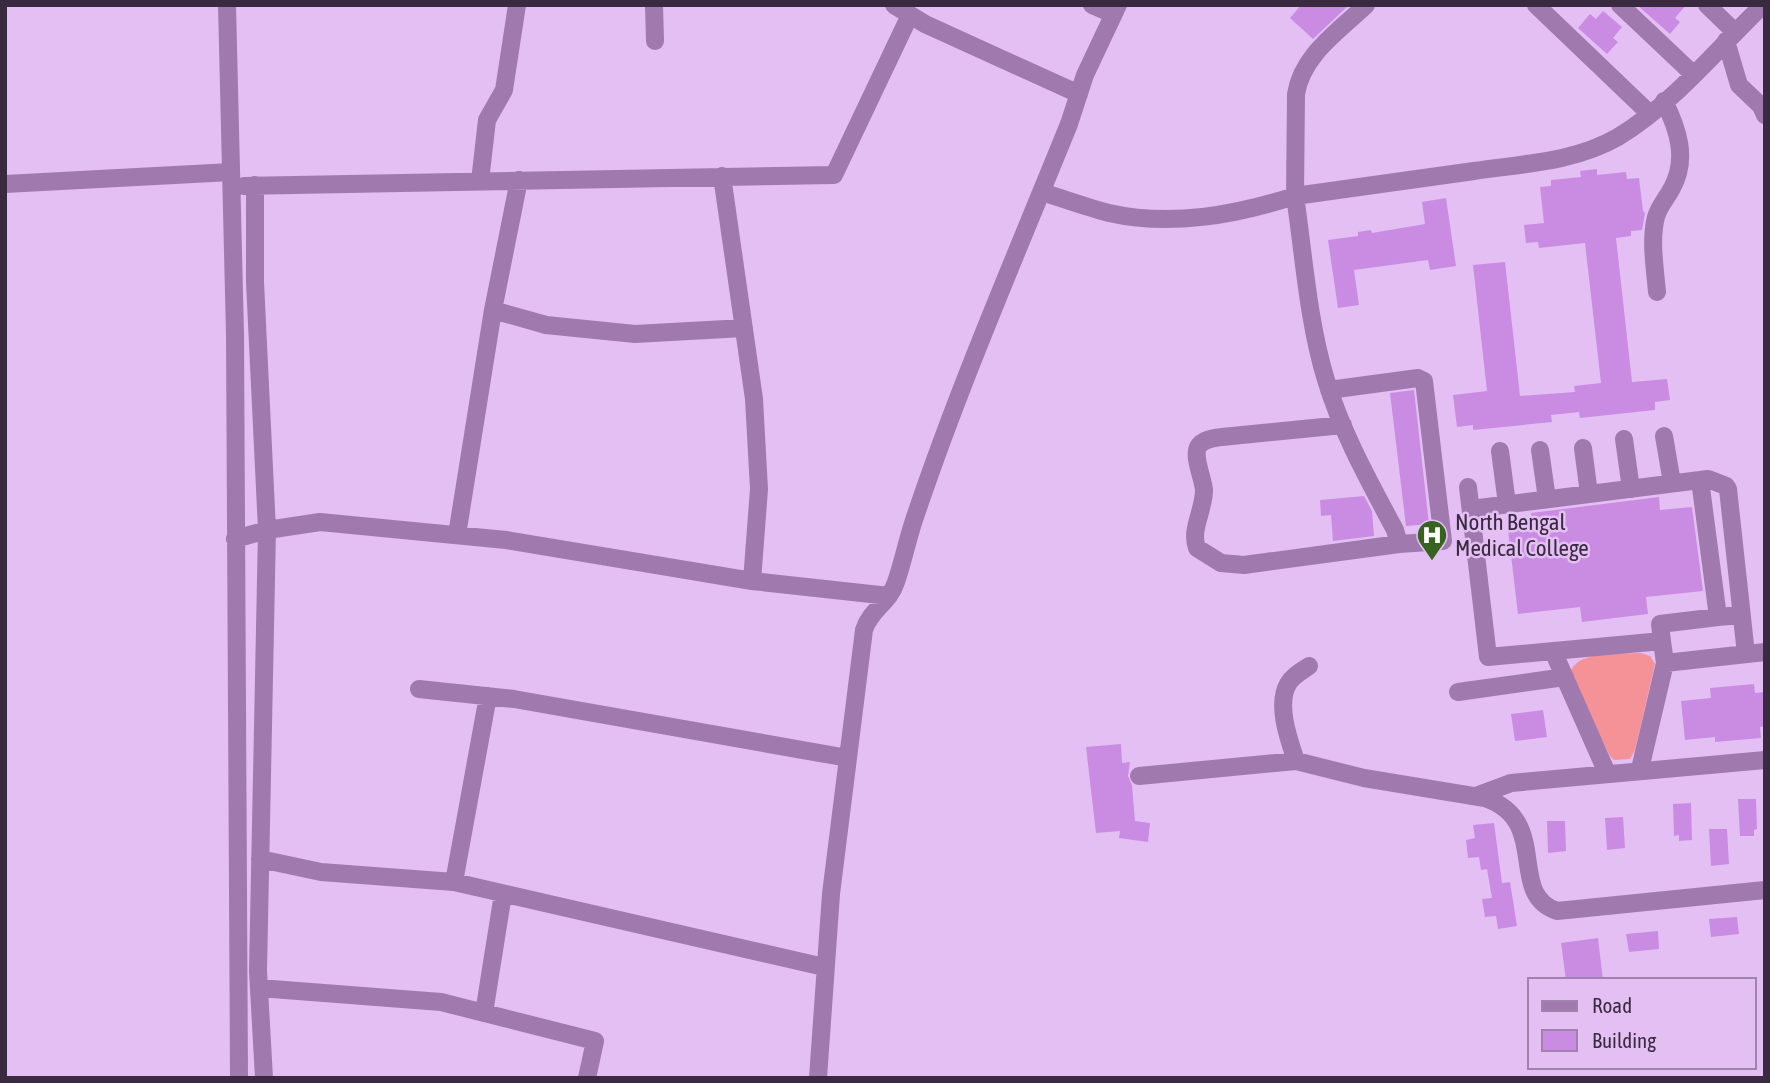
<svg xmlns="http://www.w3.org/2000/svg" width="1770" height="1083" font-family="'Asap Condensed',sans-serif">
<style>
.green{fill:#f49298}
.building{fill:#ca8ce3}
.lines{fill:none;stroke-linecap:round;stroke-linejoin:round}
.minor{stroke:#a07aaf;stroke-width:18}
.labels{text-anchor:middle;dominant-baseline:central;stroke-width:5;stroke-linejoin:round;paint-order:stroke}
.poi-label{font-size:23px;fill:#392a3f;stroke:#e4bff4;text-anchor:start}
</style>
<rect width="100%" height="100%" fill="#e4bff4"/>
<path class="green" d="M 1641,653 L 1650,656 L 1655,664 L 1635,750 L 1630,759 L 1614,760 L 1610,756 L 1571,679 L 1571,670 C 1582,650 1621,654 1641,653 Z"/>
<path class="building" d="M 1301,5 L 1349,5 L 1313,39 L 1290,18 Z
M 1637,5 L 1686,5 L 1675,18 L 1680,22 L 1670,34 Z
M 1603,11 L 1622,27 L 1613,38 L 1618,42 L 1607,54 L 1578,28 L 1590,14 L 1596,19 Z
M 1597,169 L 1597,175 L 1626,172 L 1627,179 L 1639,178 L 1643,211 L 1645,213 L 1642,230 L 1631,231 L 1631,236 L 1616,238 L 1632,382 L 1667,379 L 1670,400 L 1655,402 L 1655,410 L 1580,418 L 1579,412 L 1551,415 L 1552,422 L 1473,430 L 1473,425 L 1457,427 L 1453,395 L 1487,391 L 1473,265 L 1505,262 L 1520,396 L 1575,392 L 1574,386 L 1601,383 L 1585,243 L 1539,248 L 1538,242 L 1526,243 L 1524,225 L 1544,223 L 1540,187 L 1551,186 L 1551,180 L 1581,177 L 1580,171 Z
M 1446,198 L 1456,266 L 1430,270 L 1428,260 L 1354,270 L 1359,305 L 1338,308 L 1328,240 L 1358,236 L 1358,232 L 1371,230 L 1372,233 L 1425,224 L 1422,202 Z
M 1414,390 L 1429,524 L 1406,526 L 1390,393 Z
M 1364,496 L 1372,511 L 1374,536 L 1333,541 L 1331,515 L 1321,516 L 1320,500 Z
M 1659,497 L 1660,510 L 1692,507 L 1703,591 L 1646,597 L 1648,614 L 1582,622 L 1580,607 L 1518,614 L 1508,530 L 1533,528 L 1531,513 Z
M 1754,684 L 1755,693 L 1765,692 L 1765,726 L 1760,727 L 1761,738 L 1715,742 L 1715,737 L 1685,740 L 1681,701 L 1711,698 L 1710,688 Z
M 1543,710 L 1547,737 L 1515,741 L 1511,714 Z
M 1121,744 L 1122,763 L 1130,762 L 1128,776 L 1132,785 L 1135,821 L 1150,823 L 1148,842 L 1119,838 L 1120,831 L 1096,833 L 1086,747 Z
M 1738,799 L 1756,799 L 1757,829 L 1754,830 L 1754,836 L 1740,836 Z
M 1691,803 L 1692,840 L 1679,841 L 1679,835 L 1674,836 L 1673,804 Z
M 1623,817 L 1625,848 L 1607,850 L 1605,818 Z
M 1547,821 L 1565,821 L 1566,851 L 1548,853 Z
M 1494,823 L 1502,883 L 1510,882 L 1517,926 L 1498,929 L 1496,916 L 1485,917 L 1482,899 L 1492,898 L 1487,869 L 1481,870 L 1479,857 L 1468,858 L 1466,840 L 1475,838 L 1473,825 Z
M 1709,829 L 1727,829 L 1729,864 L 1711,866 Z
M 1737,917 L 1739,934 L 1711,937 L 1709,919 Z
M 1658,931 L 1659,949 L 1629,952 L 1626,934 Z
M 1598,938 L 1603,980 L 1566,980 L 1561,943 Z"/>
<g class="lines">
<path class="minor" d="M 227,5 L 235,334 L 239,1078
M 654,5 L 655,41
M 894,5 L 925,24 L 1079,94
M 1092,5 L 1113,14
M 1536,5 L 1650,114
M 1620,5 L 1693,74
M 1707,5 L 1735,32
M 1726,41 L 1739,85 L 1761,106 L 1765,115
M 722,176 L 754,399 L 759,489 L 752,581
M 480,181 L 487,120 L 504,90 L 517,5
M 5,184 L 231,172
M 255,185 L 255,282 L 267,530 L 258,971 L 264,1078
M 244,186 L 834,175 L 910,15
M 1042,192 C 1064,199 1086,207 1109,213 C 1171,227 1235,215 1295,196 L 1296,94 C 1302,55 1339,31 1366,5
M 1657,292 C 1655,268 1650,240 1656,217 C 1659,206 1667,198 1672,188 C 1688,159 1678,129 1664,101
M 493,310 L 546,325 L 635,334 L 744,328
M 1329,390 L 1418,378 L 1424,381 L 1443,541 L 1399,544 L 1244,565 L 1221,563 L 1197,548 C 1190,529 1204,511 1204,490 C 1203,478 1193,457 1198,447 C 1203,439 1214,438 1222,437 L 1343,425
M 1664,436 L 1672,483
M 1624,439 L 1631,489
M 1583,448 L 1589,494
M 1540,450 L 1547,499
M 1500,451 L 1507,504
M 1700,480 L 1718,617 L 1741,615
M 1468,487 L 1488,657 L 1662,641 L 1665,663
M 1471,509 L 1700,480 L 1708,479 L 1726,486 L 1728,489 L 1746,654
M 457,535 L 493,310 L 519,180
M 235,539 L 267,530 L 320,522 L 506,540 L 752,581 L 889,596
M 1399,544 L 1395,530 C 1369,481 1342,433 1326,380 C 1308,321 1304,257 1295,196 C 1355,188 1414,179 1474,171 C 1522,164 1575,162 1618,137 C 1673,104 1717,49 1763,5
M 1662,641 L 1660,624 L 1718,617
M 1553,651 L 1607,773
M 419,689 L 514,699 L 848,758
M 1458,692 L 1565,677
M 1296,761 C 1289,740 1276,705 1288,684 C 1292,676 1302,671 1309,666
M 1640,769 L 1665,663 L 1765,652
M 1139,776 L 1296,761 L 1364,778 L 1485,798 C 1552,821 1506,894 1557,911 L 1765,890
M 1476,796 L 1511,783 L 1765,760
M 260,859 L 321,872 L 454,882 L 824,967
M 454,882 L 488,696
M 259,988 L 441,1002 L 595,1041 L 587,1078
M 484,1013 L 503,894
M 818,1078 L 831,894 L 864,630 C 870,610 890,602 896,582 C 903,562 907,541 914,520 C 959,386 1016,255 1069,124 L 1085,75 L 1118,5"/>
</g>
<defs>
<g id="hospital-pin" transform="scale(1.575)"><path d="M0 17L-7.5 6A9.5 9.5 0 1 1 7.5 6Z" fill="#38621f" stroke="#e4bff4"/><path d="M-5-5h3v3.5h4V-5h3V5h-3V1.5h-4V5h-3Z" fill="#fff"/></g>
</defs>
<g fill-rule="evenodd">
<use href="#hospital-pin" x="1432" y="535"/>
</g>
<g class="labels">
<g class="poi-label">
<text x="1455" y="522">North Bengal<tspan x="1455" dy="26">Medical College</tspan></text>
</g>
</g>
<rect width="1770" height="1083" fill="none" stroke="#392a3f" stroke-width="14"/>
<rect x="1528" y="978" width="228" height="91" fill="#e4bff4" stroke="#a083ac" stroke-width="2"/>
<rect x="1542" y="1001" width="35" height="10" fill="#a07aaf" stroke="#a083ac" stroke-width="2"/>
<text x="1592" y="1013" font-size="21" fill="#392a3f">Road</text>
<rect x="1542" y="1030" width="35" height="21" fill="#ca8ce3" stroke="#a083ac" stroke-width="2"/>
<text x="1592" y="1048" font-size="21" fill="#392a3f">Building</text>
</svg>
